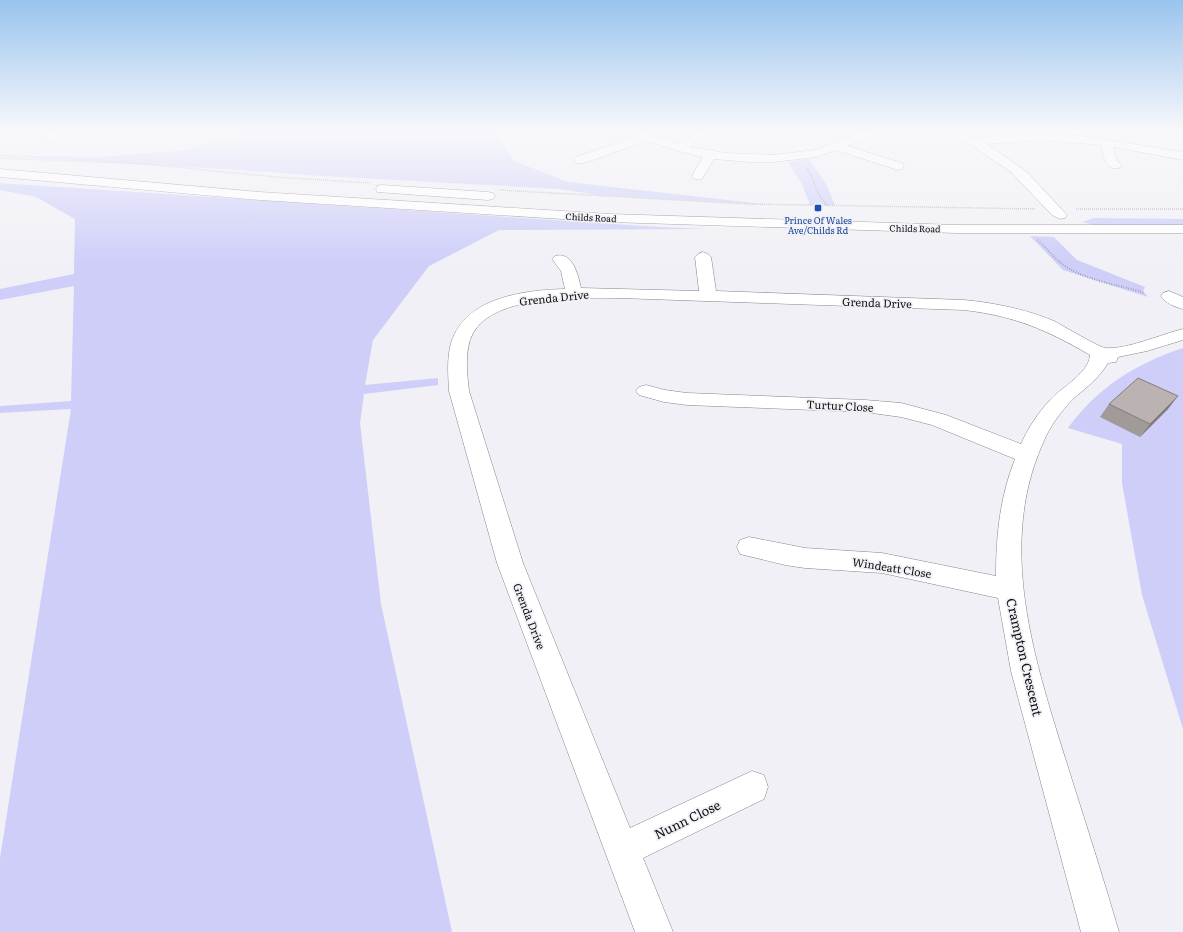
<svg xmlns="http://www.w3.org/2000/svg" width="1183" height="932" font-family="Literata,serif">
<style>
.green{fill:#cecef9}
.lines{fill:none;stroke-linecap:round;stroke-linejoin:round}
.minor-casing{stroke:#84858a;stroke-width:1}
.major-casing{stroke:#84858a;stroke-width:1}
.path-far1{stroke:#7c7c80;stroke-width:1.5;stroke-dasharray:0.5 1.5;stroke-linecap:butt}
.path{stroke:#7c7c80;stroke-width:2;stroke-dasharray:0.5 2;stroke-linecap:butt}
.minor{fill:#fff;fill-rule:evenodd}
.major{fill:#fff;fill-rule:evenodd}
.wall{fill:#a09a99}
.shaded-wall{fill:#827d7d}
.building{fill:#bab3b2;stroke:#827d7d}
.transit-dot{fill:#1a4fb4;stroke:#f0f0f6;stroke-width:1.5}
.labels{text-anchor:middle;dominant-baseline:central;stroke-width:3.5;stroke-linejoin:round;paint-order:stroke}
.far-street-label{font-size:9px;fill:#111113;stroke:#f0f0f6}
.far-transit-label{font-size:9px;fill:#164399;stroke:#f0f0f6}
.street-label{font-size:11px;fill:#111113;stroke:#f0f0f6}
.near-street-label{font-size:13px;fill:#111113;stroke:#f0f0f6}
</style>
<rect width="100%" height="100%" fill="#f0f0f6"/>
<path class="green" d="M 236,132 L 495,132 L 514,161 L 568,182 L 763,204 L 599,195 L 559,189 L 304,175 L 273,172 L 0,156 L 0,155 L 98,157 L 186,150 Z
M 809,159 L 826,184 L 835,205 L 810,205 L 802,184 L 788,162 Z
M 0,183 L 659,227 L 705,229 L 499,230 L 429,266 L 373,340 L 365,385 L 438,378 L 438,385 L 364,394 L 360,423 L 381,604 L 452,932 L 0,932 L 0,858 L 71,409 L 0,413 L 0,406 L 71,401 L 74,286 L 0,300 L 0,289 L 74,274 L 75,219 L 36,197 L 0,190 Z
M 1094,218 L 1183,219 L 1183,225 L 1094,225 L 1082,222 Z
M 1030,236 L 1054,237 L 1077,260 L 1145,287 L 1143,291 L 1148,297 L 1063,270 Z
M 1183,348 L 1183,729 L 1142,595 L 1122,483 L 1122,444 L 1068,428 C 1098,387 1135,364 1183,348 Z"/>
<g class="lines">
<g class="minor-casing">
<path id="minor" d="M 50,132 L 63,132 L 53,140 L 45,140 L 43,138 Z
M 166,132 L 178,132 L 178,133 L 172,136 L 168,135 Z
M 632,132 L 647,132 L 678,144 L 697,132 L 710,132 L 689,147 L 726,153 L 773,155 L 815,150 L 862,132 L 880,132 L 879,134 L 847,146 L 902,163 L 904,166 L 902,169 L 898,170 L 836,150 L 817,157 L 773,162 L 750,162 L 714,159 L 702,179 L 694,179 L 692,176 L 703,157 L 675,150 L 647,141 L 584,163 L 576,163 L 574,160 L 576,157 L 638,136 Z
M 953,132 L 965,132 L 972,139 L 976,139 L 996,136 L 1025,134 L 1083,136 L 1183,152 L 1183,160 L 1114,147 L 1115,157 L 1121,165 L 1119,168 C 1105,171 1103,156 1102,145 L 1040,140 L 986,144 L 1003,155 L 1028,173 L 1067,215 L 1065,218 L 1060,219 L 1052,215 L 1011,172 L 967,142 L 962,141 Z
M 703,252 L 708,254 L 711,257 L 716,291 L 964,300 C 995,303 1025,309 1054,321 C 1063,326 1099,347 1105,348 C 1126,350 1162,334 1183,329 L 1183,340 L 1147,351 L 1118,357 L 1116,362 L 1108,363 C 1099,378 1087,387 1074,398 C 1061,411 1050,426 1043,443 C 994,552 1039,673 1072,780 C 1088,830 1104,881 1119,932 L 1081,932 L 1011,671 L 998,598 L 882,573 L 805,568 L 785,565 L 740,554 L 737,547 L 740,540 L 749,537 L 805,548 L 882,553 L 996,576 C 996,535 1000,497 1015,459 L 932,425 L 901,417 L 865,412 L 687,405 L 664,402 L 639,395 L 636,391 L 639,387 L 646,385 L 665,390 L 687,393 L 865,400 L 901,403 L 946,415 L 1021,444 C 1028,428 1038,413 1050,400 C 1062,387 1089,373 1090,355 C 1047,330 1015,316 964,310 L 619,298 C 579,298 495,294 473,333 C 464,350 467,373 469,391 L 523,563 L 630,828 L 752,771 L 764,775 L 768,787 L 764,799 L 643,858 L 673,932 L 635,932 L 497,563 L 449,391 C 448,372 446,350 455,333 C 474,296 528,290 565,289 L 561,271 L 552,259 L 555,256 C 573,251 578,275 581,288 L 699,291 L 695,257 L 698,254 Z
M 1169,291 L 1183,297 L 1183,309 C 1175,307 1165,303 1161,296 L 1163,293 Z"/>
</g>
<g class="major-casing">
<path id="major" d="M 0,169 L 260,192 L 610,214 L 957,225 L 1183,225 L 1183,233 L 957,233 L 610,222 L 260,200 L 0,177 Z
M 382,185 L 488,192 L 493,193 L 495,196 L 493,199 L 488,200 L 377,192 L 376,189 L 377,186 Z"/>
</g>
<path class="path-far1" d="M 0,158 L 145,164 L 275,177 L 370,183
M 806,167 C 816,181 815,194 828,206
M 499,190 L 749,204 L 1036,209
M 1076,209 L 1183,209"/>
<path class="path" d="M 1038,240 C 1047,249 1055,259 1065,266 C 1088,281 1119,285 1145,293"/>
<use href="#minor" class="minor"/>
<use href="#major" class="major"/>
</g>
<path class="wall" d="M 1109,404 L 1168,409 L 1140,437 L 1100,417 Z"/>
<path class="shaded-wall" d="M 1178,396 L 1168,409 L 1140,437 L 1150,424 Z"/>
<path class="building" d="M 1138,378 L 1178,396 L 1150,424 L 1109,404 Z"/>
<linearGradient id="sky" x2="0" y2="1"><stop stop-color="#99c4ee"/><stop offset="0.5" stop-color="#f8f8fb"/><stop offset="1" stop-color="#f8f8fb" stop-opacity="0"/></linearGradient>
<rect width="1183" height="263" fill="url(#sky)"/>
<rect class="transit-dot" x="814" y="204" width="8" height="8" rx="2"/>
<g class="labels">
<g class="far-street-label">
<text transform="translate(591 217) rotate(3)">Childs Road</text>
<text transform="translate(915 228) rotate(1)">Childs Road</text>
</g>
<g class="far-transit-label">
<text x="818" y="220">Prince Of Wales<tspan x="818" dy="10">Ave/Childs Rd</tspan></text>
</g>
<g class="street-label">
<text transform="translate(554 297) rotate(-6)">Grenda Drive</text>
<text transform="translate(877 302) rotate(2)">Grenda Drive</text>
<text transform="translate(840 405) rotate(3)">Turtur Close</text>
<text transform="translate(892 567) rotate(9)">Windeatt Close</text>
<text transform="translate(530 616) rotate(69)">Grenda Drive</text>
</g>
<g class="near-street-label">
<text transform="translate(1025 657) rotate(77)">Crampton Crescent</text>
<text transform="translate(687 819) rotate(-26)">Nunn Close</text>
</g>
</g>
</svg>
